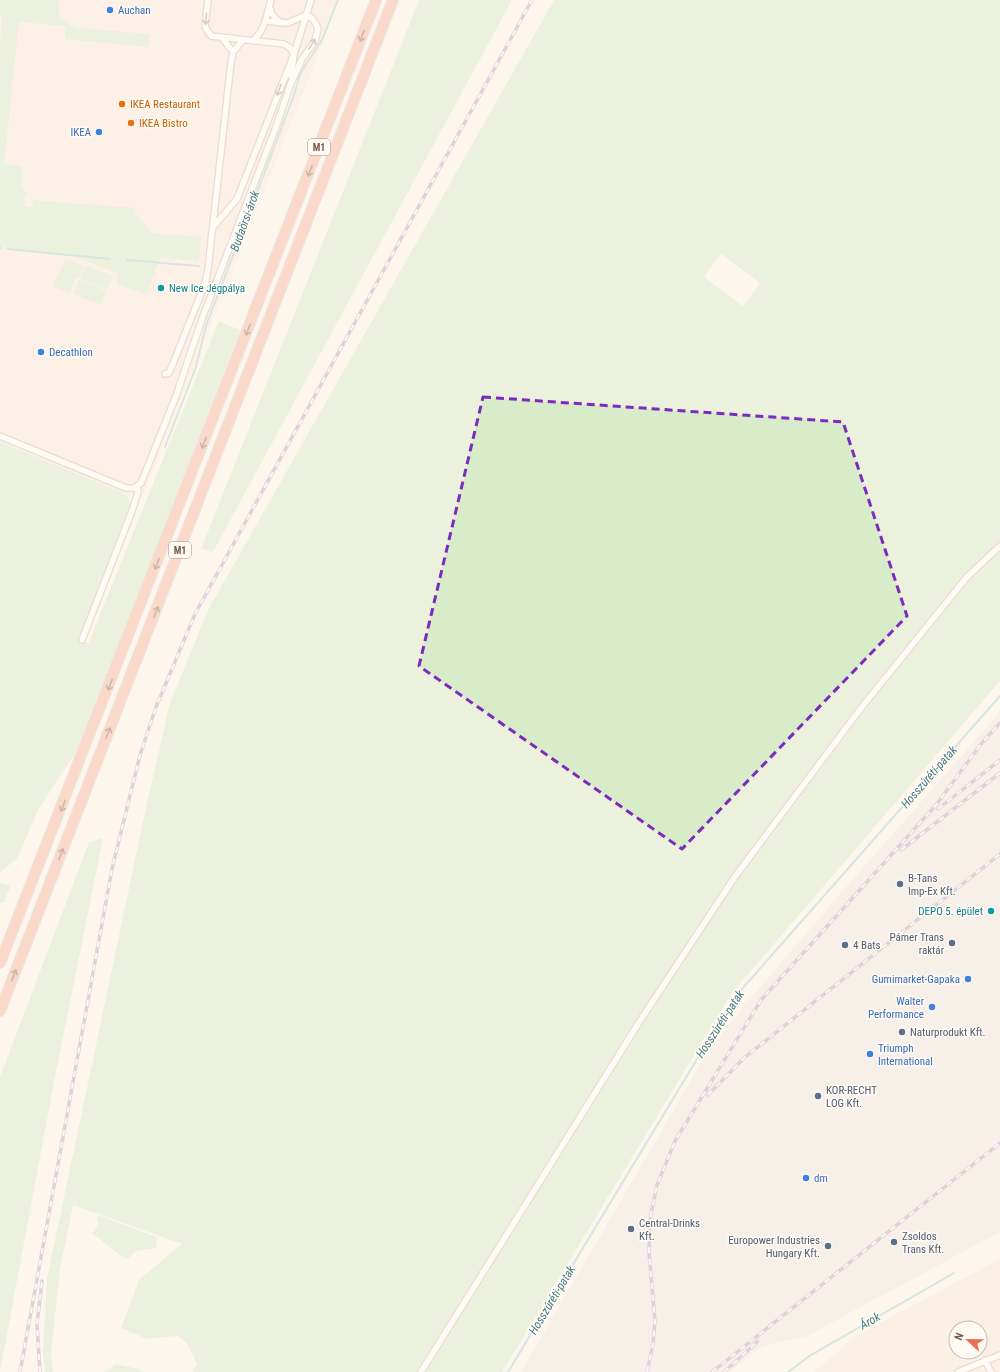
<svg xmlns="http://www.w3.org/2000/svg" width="1000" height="1372" font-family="'Roboto Condensed',sans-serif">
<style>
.residential{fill:#f5e8da;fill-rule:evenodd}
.commercial{fill:#fde8e0}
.industrial{fill:#efe9e4}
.green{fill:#d8ecc9;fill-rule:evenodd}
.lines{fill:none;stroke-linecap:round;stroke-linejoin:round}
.stream{stroke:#a5d3da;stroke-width:2}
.minor-casing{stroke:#d1beb0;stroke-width:8}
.motorway-casing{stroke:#dad1cd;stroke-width:12}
.minor{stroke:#fff;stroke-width:5.5}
.motorway{stroke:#f7b7a3;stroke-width:10}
.rail-casing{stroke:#b9a8c9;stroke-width:3.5}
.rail{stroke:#fffaf3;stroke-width:2;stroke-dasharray:6;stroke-linecap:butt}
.oneway{stroke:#af9d94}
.oneway2{stroke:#936e5e}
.marked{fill:none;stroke:#7b2cbf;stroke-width:3;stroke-dasharray:8 5;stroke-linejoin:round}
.shop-dot{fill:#3f7fe0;stroke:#fffaf3;stroke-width:1.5}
.food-dot{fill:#e8710a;stroke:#fffaf3;stroke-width:1.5}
.culture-dot{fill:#0f9aa8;stroke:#fffaf3;stroke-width:1.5}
.service-dot{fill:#5c6f8a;stroke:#fffaf3;stroke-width:1.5}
.labels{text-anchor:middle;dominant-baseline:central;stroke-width:3;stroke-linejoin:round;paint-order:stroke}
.shield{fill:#fffaf3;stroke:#a28b7f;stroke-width:1}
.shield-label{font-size:10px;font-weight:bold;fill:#7a5c4d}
.shop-label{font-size:11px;fill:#366cbe;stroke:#fffaf3;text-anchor:start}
.food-label{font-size:11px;fill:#c56008;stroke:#fffaf3;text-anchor:start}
.culture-label{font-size:11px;fill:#0d838f;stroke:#fffaf3;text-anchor:start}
.service-label{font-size:11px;fill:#4e5e75;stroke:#fffaf3;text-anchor:start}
.water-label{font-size:12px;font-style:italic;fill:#437c86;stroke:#fffaf3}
</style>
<rect width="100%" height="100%" fill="#fdf6ec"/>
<path class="residential" d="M 1000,1259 L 1000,1372 L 814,1372 L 857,1335 ZM 956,1328 L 980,1328 L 980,1352 L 956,1352 Z"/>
<path class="commercial" d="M 0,0 L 338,0 L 309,78 L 148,483 L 143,495 L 131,494 L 124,502 L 0,449 Z"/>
<path class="industrial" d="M 1000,712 L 1000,1232 L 807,1336 L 772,1344 L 756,1350 L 730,1372 L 521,1372 L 707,1053 L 744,1006 L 840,894 Z"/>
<path class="green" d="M 0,0 L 58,0 L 60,17 L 66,23 L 77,28 L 150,34 L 148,47 L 65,39 L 65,26 L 19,22 L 4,164 L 22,166 L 21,185 L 27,195 L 24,198 L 25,207 L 32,207 L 33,200 L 135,208 L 135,212 L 153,233 L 201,237 L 199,261 L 160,258 L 147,295 L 116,284 L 119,274 L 71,255 L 0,247 L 0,44 L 2,20 L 0,12 Z
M 419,0 L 512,0 L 213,552 L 201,549 Z
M 554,0 L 1000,0 L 1000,681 L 731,994 L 502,1372 L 192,1372 L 197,1364 L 187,1343 L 178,1336 L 147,1339 L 121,1328 L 139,1280 L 182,1244 L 73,1205 L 60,1269 L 51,1353 L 53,1372 L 45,1372 L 43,1353 L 47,1278 L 145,812 L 170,703 L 208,610 ZM 721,254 L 760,283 L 743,306 L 704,277 Z
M 66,259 L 84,266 L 79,278 L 76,277 L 70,293 L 52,286 Z
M 86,265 L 113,276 L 107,290 L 80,279 Z
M 79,280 L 106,291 L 101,305 L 73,294 Z
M 219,321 L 240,330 L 81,744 L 38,810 L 17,859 L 0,872 L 0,442 L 121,492 L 129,498 L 130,509 L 80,645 L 89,642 Z
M 103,838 L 54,1082 L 0,1372 L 0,1077 L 89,842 Z
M 0,883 L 11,885 L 4,902 L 0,903 Z
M 98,1215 L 157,1237 L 156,1248 L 137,1251 L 127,1259 L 121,1256 L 92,1233 L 99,1224 L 97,1219 Z
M 116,1364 L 138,1369 L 143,1372 L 104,1372 Z"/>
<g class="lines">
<path class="stream" d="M 0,248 L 1,248
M 8,249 L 110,259
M 127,260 L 199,266
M 165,447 L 196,367 L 206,326 L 293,98 L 301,72 L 322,40 L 338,0
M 508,1372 L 734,998 L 1000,696
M 788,1372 L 811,1355 L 954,1273"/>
<g class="minor-casing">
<path id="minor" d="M 208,0 L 205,27 L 211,36 L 284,44 L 290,48 L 294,54
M 269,6 L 272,14 L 280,23
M 265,21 L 288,23 L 306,15
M 223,39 L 233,52
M 253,40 C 265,32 267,13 271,0
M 291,76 L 294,54 L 311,0
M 215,225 L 237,199 L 294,54
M 165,374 L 169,373 L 174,361 L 205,284 L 208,269 L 231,62 L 233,52 L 242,41
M 0,436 L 126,488 L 134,488 L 141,483 L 176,396 L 202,319 L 276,127 L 291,83 L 302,59 L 315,41 L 318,29 L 316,24 L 312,18 L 306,15
M 82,640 L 132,511 L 138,492 L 137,486
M 985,1360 L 991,1372
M 421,1372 L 638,1024 L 734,878 L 861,708 L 967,577 L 1000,546
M 958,1372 L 1000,1355"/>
</g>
<g class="motorway-casing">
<path id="motorway" d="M 0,963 L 376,0
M 0,1011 L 393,0"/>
</g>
<use href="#minor" class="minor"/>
<use href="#motorway" class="motorway"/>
<g class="rail-casing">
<path id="rail" d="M 938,809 L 1000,760
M 901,850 L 1000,773
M 708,1095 L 744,1058 L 1000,854
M 20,1372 L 112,869 L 140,755 L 156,707 L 195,614 L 532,0
M 40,1372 L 37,1324 L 42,1281
M 647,1372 L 653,1344 L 655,1321 L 649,1253 L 650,1219 L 657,1185 L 675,1141 L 761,1000 L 936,805 L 981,744 L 1000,723
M 712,1372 L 1000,1143
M 724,1372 L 757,1342"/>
</g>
<use href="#rail" class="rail"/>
</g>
<defs><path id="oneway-shaft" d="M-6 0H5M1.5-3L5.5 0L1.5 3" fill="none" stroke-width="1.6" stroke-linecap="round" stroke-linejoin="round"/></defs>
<g class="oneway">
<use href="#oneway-shaft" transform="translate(206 19) rotate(96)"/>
<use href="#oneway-shaft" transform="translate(312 44) rotate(-58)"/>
<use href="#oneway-shaft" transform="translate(279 90) rotate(109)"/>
</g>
<g class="oneway2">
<use href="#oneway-shaft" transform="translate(362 36) rotate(111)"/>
<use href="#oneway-shaft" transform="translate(310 171) rotate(111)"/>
<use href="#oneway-shaft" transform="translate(248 330) rotate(111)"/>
<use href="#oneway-shaft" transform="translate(204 443) rotate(111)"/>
<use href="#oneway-shaft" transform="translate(157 564) rotate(111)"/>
<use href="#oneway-shaft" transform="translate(156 612) rotate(-69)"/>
<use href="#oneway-shaft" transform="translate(110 685) rotate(111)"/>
<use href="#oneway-shaft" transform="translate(108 733) rotate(-69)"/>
<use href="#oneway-shaft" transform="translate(63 806) rotate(111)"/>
<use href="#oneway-shaft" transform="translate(61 854) rotate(-69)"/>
<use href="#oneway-shaft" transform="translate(14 975) rotate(-69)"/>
</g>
<path d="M0 0H1000V1372H0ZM 483,397 L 843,422 L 907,616 L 682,849 L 419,666 Z" fill="#fdf6ec" fill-opacity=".55" fill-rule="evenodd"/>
<path class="marked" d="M 483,397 L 843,422 L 907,616 L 682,849 L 419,666 Z"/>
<g class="shop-dot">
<circle cx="110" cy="10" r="4"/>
<circle cx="99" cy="132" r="4"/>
<circle cx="41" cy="352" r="4"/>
<circle cx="968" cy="979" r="4"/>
<circle cx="932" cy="1007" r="4"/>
<circle cx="870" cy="1054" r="4"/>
<circle cx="806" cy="1178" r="4"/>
</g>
<g class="food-dot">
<circle cx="122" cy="104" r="4"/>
<circle cx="131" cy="123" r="4"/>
</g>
<g class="culture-dot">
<circle cx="161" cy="288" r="4"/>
<circle cx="991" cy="911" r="4"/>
</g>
<g class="service-dot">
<circle cx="900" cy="884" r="4"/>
<circle cx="952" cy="943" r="4"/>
<circle cx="845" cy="945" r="4"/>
<circle cx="902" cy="1032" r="4"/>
<circle cx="818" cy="1096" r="4"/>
<circle cx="631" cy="1229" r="4"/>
<circle cx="894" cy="1242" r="4"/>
<circle cx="828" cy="1246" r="4"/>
</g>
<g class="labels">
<g class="shield">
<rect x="308" y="139" width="22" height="16" rx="3"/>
<rect x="169" y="542" width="22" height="16" rx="3"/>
</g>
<g class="shield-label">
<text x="319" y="147">M1</text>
<text x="180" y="550">M1</text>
</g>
<g class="shop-label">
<text x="118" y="10">Auchan</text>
<text x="91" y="132" text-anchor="end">IKEA</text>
<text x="49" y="352">Decathlon</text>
<text x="960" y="979" text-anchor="end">Gumimarket-Gapaka</text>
<text x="924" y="1001" text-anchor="end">Walter<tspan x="924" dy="13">Performance</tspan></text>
<text x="878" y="1048">Triumph<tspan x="878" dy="13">International</tspan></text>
<text x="814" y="1178">dm</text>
</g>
<g class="food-label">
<text x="130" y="104">IKEA Restaurant</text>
<text x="139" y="123">IKEA Bistro</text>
</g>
<g class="culture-label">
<text x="169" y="288">New Ice Jégpálya</text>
<text x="983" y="911" text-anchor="end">DEPO 5. épület</text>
</g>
<g class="service-label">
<text x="908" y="878">B-Tans<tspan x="908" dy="13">Imp-Ex Kft.</tspan></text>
<text x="944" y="937" text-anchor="end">Pámer Trans<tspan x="944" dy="13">raktár</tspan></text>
<text x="853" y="945">4 Bats</text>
<text x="910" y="1032">Naturprodukt Kft.</text>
<text x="826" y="1090">KOR-RECHT<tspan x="826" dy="13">LOG Kft.</tspan></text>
<text x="639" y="1223">Central-Drinks<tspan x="639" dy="13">Kft.</tspan></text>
<text x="902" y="1236">Zsoldos<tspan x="902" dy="13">Trans Kft.</tspan></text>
<text x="820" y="1240" text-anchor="end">Europower Industries<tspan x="820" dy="13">Hungary Kft.</tspan></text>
</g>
<g class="water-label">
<text transform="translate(245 221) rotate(-70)">Budaörsi-árok</text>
<text transform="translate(929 777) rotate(-49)">Hosszúréti-patak</text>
<text transform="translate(720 1024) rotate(-57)">Hosszúréti-patak</text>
<text transform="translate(552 1300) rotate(-59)">Hosszúréti-patak</text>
<text transform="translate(870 1321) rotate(-30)">Árok</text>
</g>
</g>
<g transform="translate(968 1340) rotate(292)"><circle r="19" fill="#fffaf3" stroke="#cabbb1"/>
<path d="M0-3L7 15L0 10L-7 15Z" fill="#e76f51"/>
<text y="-6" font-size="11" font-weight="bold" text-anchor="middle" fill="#7a5c4d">N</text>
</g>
</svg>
